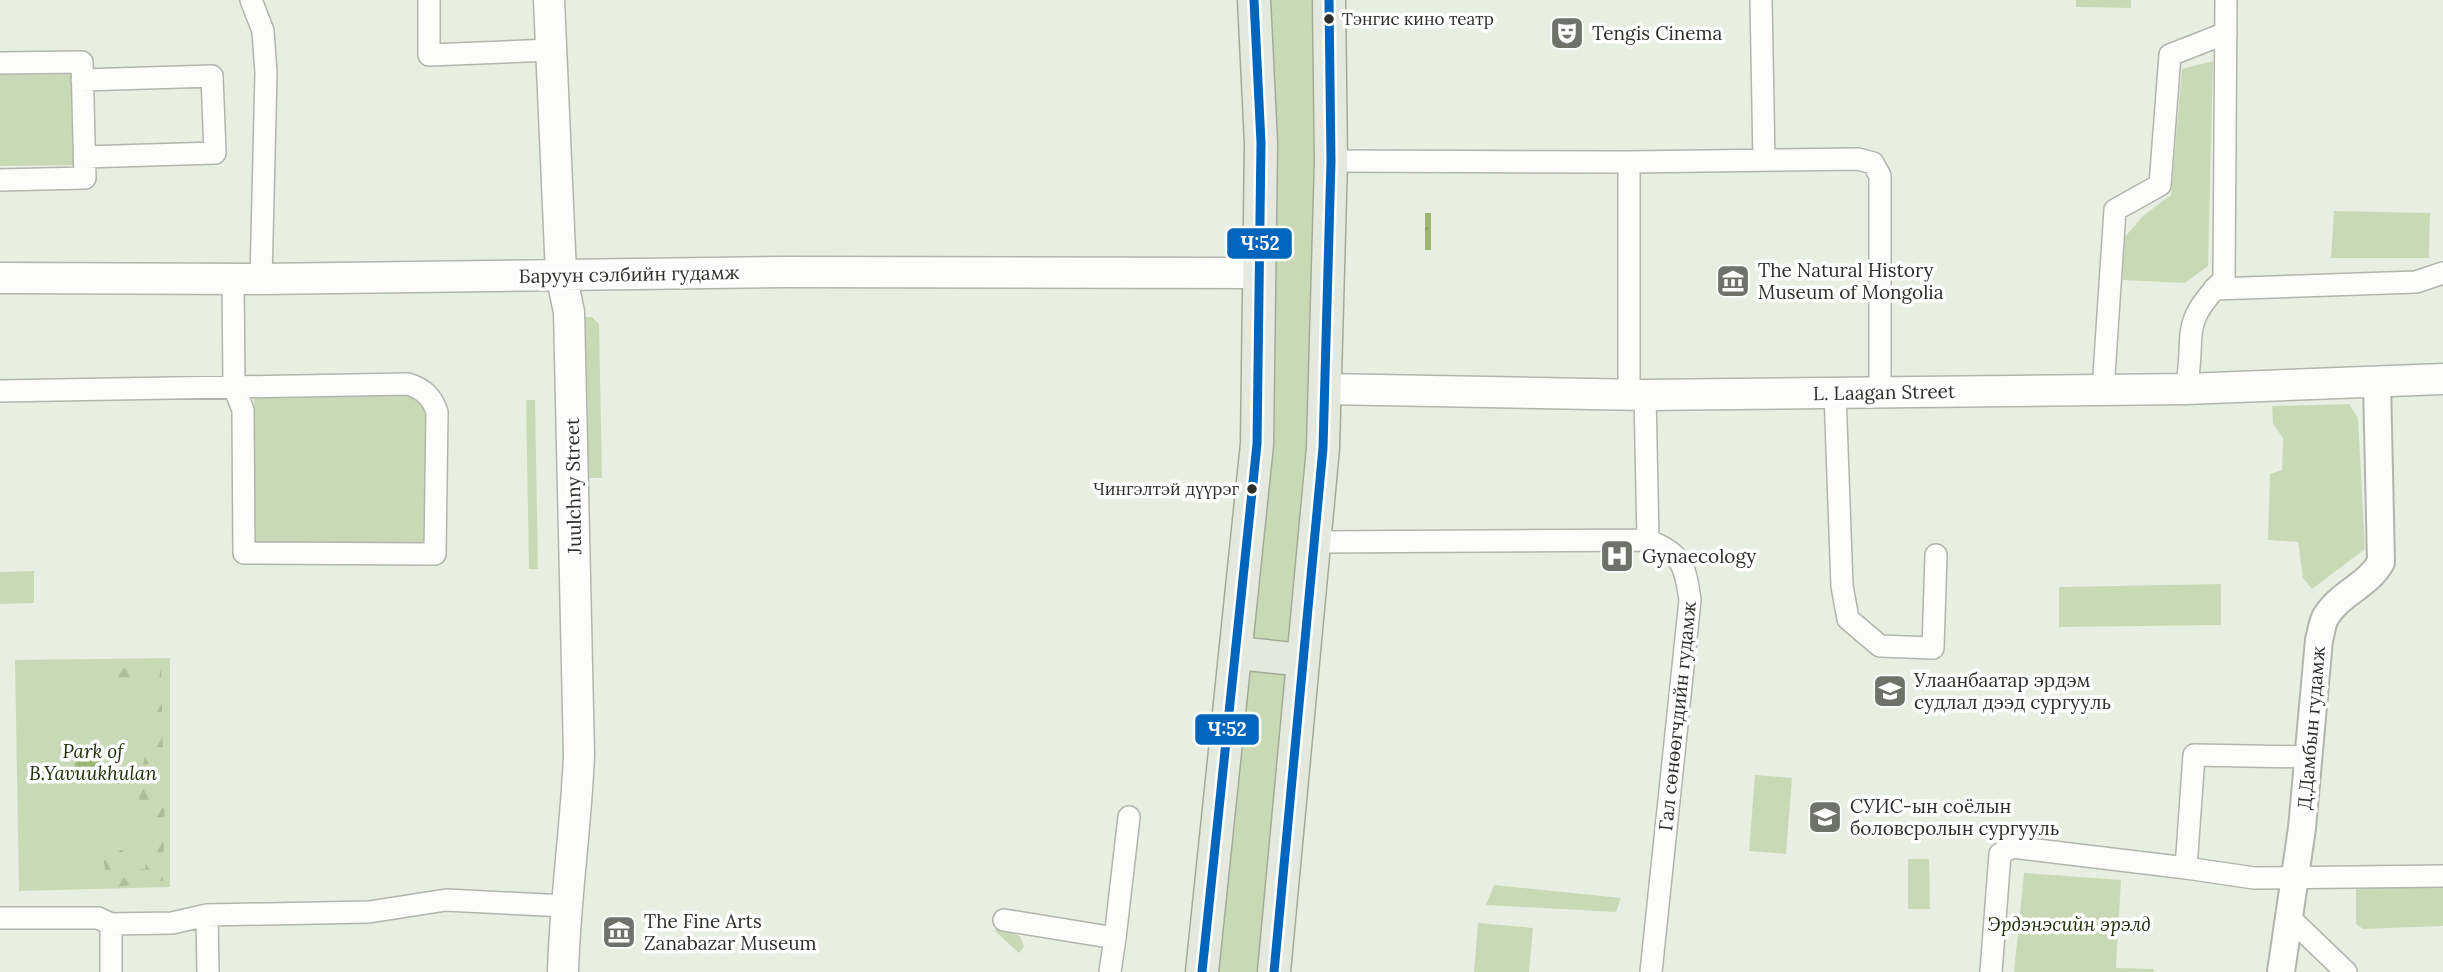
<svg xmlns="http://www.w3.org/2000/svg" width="2443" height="972" font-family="Lora,serif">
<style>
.green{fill:#cad9b5}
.forest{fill:url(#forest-firs)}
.water{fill:url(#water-ripples)}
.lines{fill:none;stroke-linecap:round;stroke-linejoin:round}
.minor-casing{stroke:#b1b5ad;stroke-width:24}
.tertiary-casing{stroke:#b1b5ad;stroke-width:30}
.secondary-casing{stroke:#b1b5ad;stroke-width:33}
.primary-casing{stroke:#a3ab97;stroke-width:35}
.minor{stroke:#fcfcfb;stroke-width:21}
.tertiary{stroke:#fcfcfb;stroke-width:26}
.secondary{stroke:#fcfcfb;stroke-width:30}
.primary{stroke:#e4e8de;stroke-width:32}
.bus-1-casing{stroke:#fff;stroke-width:14}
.bus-1{stroke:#0065bd;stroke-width:9}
.bus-dot{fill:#2d302a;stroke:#fff;stroke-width:2.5}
.labels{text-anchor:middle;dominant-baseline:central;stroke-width:7;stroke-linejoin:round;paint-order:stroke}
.bus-label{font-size:17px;fill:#2d302a;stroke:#fff;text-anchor:start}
.poi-label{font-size:19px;fill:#2d302a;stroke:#fff;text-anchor:start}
.street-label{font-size:19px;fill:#2d302a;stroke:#fff}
.park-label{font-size:19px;font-style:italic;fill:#212e08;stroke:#fff}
.line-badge{stroke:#fff;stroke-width:2.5}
.badge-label{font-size:19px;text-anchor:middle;font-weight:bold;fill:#fff}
</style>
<defs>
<pattern id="forest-firs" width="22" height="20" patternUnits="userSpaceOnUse" patternTransform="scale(1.75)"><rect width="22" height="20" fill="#cad9b5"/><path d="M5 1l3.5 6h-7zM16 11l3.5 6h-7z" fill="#aebb9c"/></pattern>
<pattern id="water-ripples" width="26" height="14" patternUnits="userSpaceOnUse" patternTransform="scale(1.75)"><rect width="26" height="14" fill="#9cb572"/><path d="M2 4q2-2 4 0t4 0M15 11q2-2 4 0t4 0" fill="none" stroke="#80945e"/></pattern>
</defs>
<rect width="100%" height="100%" fill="#e9eee3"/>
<path class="green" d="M 1266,0 L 1317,0 L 1319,105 L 1312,438 L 1263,972 L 1214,972 Z
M 2076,0 L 2131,0 L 2131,8 L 2076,7 Z
M 2213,61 L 2208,266 L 2185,283 L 2123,280 L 2123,239 L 2143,216 L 2171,195 L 2182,69 Z
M 76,74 L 77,165 L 0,166 L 0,75 Z
M 2334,211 L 2430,213 L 2429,258 L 2331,258 Z
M 585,317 L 592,317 L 599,324 L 602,478 L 584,478 L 583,443 L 588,422 Z
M 254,394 L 426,396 L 424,549 L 252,547 Z
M 526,400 L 535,400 L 538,569 L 529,569 Z
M 2349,404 L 2358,418 L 2365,549 L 2312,589 L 2303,578 L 2298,542 L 2268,540 L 2270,474 L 2282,470 L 2283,438 L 2273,424 L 2272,406 Z
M 34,571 L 34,603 L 0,604 L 0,572 Z
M 2221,584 L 2221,625 L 2059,627 L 2059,587 Z
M 170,658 L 170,887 L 19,891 L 15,660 Z
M 1755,775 L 1792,778 L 1786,854 L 1749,851 Z
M 1908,859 L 1929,859 L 1930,909 L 1908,909 Z
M 2024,873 L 2121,880 L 2116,968 L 2154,969 L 2153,972 L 2014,972 Z
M 2443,883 L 2443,926 L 2363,929 L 2356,924 L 2356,886 Z
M 1494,885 L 1621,898 L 1616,912 L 1486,905 Z
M 1478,923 L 1533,928 L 1529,972 L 1474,972 Z
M 996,927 L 1020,936 L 1024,947 L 1019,953 L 995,931 Z"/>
<path class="forest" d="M 161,665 L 163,754 L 142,768 L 153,725 Z
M 151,667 L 142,682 L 121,683 L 110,669 Z
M 152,779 L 156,792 L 165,792 L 163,881 L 107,888 L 103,852 L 123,850 L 127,871 L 145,869 L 152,829 L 141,814 L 137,780 Z"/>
<path class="water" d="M 1425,213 L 1431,213 L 1431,250 L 1425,250 Z
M75 766a13 13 0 1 1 26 0a13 13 0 1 1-26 0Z"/>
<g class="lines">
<g class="minor-casing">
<path id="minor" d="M 251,0 L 263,31 L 266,73 L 261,279
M 429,0 L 429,55 L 551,50
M 1761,0 L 1764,160
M 0,63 L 82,62 L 85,178 L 0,180
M 82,80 L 212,76 L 215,153 L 84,157
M 1331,161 L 1629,162 L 1629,395
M 1629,162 L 1858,159 L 1873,163 L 1880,176 L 1880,391
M 2214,289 L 2416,282 L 2443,273
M 2186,389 C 2197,332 2177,327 2224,279 L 2226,0
M 2103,390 L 2115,210 L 2160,185 L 2170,55 L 2226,33
M 0,391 L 408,384 C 424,389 432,397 437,412 L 435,554 L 244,553 L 243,410 L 234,387 L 233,279
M 1835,393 L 1842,586 L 1848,619 L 1880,646 L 1933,648 L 1936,555
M 1645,395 L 1648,540 C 1682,555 1685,564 1690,600 L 1651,972
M 1315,542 L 1648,540
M 2186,868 L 2254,878 L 2443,876
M 207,915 L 208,972
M 0,918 L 98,918 L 111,924 L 172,923 L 207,915 L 369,912 L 446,900 L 565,906
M 1004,920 L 1115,938 L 1110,972
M 2289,921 L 2297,925 L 2346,972
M 111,924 L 111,972
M 1115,938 L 1129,817
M 1991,972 L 2000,854 L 2012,847 L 2186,868 L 2194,755 L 2308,757"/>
</g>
<g class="tertiary-casing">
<path id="tertiary" d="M 2281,972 L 2302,828 L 2319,640 C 2321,633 2322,624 2325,618 C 2338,594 2368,586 2381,562 L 2377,383"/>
</g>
<g class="secondary-casing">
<path id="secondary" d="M 549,0 L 561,274 L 569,312 L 579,755 C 576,828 565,899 563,972
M 0,278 L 261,279 L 784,272 L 1258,273
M 1325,389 L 1645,395 L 2186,389 L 2443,379"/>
</g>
<g class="primary-casing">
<path id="primary" d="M 1237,653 L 1303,660
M 1202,972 L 1257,444 L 1261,143 L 1254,0
M 1274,972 L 1323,448 L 1331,161 L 1329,0"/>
</g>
<use href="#minor" class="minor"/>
<use href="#tertiary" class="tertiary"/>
<use href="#secondary" class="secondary"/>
<use href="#primary" class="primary"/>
<g class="bus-1-casing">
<path id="bus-1" d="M 1202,972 L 1257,444 L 1261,143 L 1254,0
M 1274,972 L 1323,448 L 1331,161 L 1329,0"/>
</g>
<use href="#bus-1" class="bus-1"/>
</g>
<defs>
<g id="theatre-square" transform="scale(1.75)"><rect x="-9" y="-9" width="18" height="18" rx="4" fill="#6f726b" stroke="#fff"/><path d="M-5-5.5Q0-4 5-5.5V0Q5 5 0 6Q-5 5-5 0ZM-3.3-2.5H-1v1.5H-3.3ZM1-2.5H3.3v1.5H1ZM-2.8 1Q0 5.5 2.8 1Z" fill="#fff"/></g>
<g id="museum-square" transform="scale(1.75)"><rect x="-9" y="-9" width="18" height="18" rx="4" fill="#6f726b" stroke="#fff"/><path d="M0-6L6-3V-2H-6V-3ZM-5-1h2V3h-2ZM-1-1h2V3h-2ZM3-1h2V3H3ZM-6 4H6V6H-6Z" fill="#fff"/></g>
<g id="hospital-square" transform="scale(1.75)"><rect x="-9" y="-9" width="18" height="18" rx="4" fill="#6f726b" stroke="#fff"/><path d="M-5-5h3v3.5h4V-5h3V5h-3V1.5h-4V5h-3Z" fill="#fff"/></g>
<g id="university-square" transform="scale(1.75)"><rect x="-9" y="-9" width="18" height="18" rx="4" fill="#6f726b" stroke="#fff"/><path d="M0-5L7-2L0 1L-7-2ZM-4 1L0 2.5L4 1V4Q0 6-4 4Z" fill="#fff"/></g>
</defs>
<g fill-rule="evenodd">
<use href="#theatre-square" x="1567" y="33"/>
<use href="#museum-square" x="1733" y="281"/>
<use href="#hospital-square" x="1617" y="556"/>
<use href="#university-square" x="1890" y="691"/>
<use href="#university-square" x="1825" y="817"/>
<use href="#museum-square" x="619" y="932"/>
</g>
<g class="bus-dot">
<circle cx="1329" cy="19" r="6"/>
<circle cx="1252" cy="489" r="6"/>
</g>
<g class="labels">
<g class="bus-label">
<text x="1342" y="19">Тэнгис кино театр</text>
<text x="1239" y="489" text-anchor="end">Чингэлтэй дүүрэг</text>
</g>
<g class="poi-label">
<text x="1592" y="33">Tengis Cinema</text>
<text x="1758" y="270">The Natural History<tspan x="1758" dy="22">Museum of Mongolia</tspan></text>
<text x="1642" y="556">Gynaecology</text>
<text x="1914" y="680">Улаанбаатар эрдэм<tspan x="1914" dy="22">судлал дээд сургууль</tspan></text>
<text x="1850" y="806">СУИС-ын соёлын<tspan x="1850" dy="22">боловсролын сургууль</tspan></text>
<text x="644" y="921">The Fine Arts<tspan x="644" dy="22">Zanabazar Museum</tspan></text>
</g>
<g class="street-label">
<text transform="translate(629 274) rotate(-1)">Баруун сэлбийн гудамж</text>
<text transform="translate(1884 392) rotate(-1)">L. Laagan Street</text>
<text transform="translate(573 486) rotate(-91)">Juulchny Street</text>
<text transform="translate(1677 716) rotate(-84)">Гал сөнөөгчдийн гудамж</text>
<text transform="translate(2311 728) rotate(-85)">Д.Дамбын гудамж</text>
</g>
<g class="park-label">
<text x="93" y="751">Park of<tspan x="93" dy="22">B.Yavuukhulan</tspan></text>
<text x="2069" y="924">Эрдэнэсийн эрэлд</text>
</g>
</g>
<g class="line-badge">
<rect x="1226" y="227" width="67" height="33" rx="7" fill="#0065bd"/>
<rect x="1194" y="713" width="66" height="33" rx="7" fill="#0065bd"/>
</g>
<g class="badge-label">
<text x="1260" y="250">Ч:52</text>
<text x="1227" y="736">Ч:52</text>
</g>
</svg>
